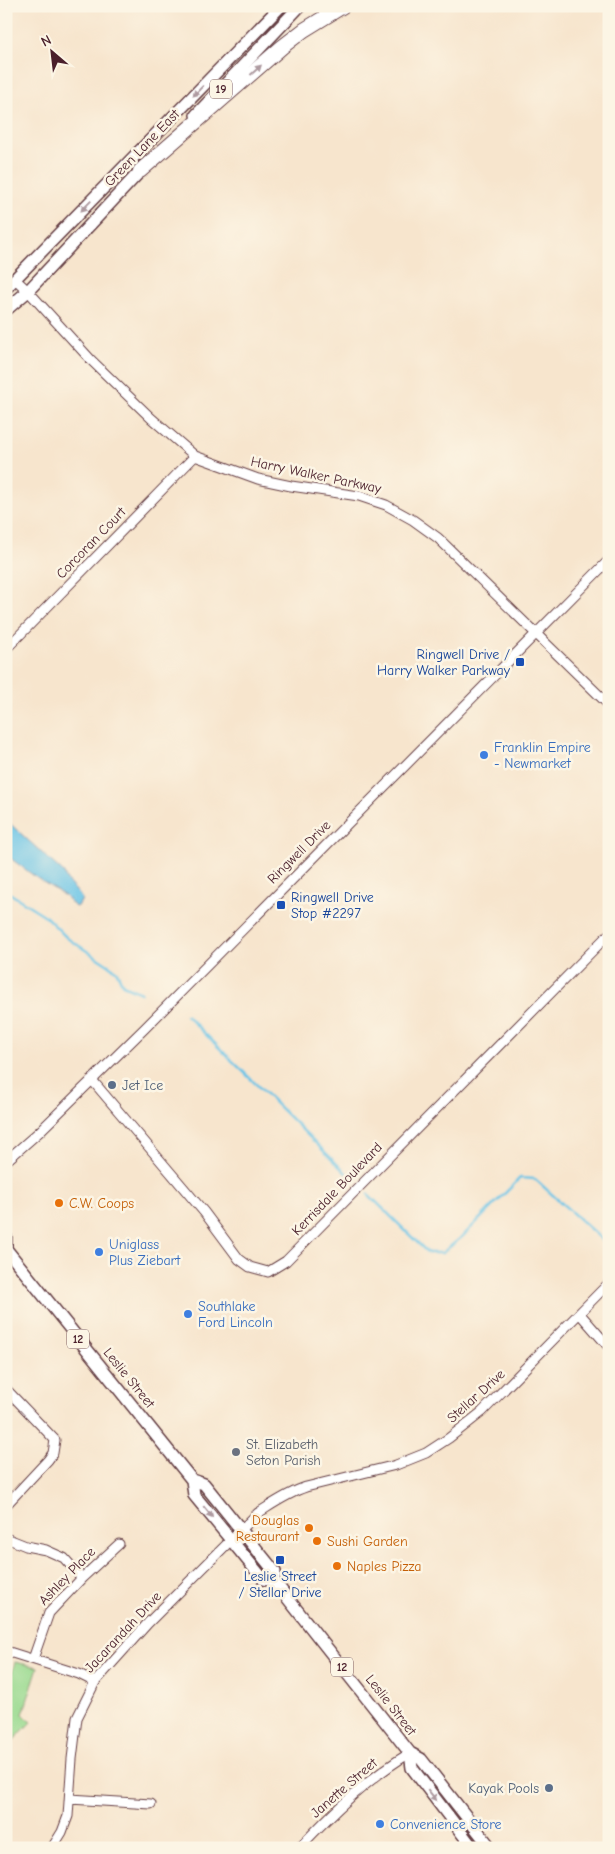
<svg xmlns="http://www.w3.org/2000/svg" width="615" height="1854" font-family="'Comic Neue',sans-serif">
<style>
.green{fill:#9ada90;stroke:#727c5e}
.water{fill:#69c4e7;stroke:#5a7289}
.lines{fill:none;stroke-linecap:round;stroke-linejoin:round}
.stream{stroke:#69c4e7;stroke-width:2.5}
.minor-casing{stroke:#643d43;stroke-width:11}
.major-casing{stroke:#643d43;stroke-width:14}
.highway-casing{stroke:#643d43;stroke-width:16}
.minor{stroke:#fff;stroke-width:9}
.major{stroke:#fff;stroke-width:11}
.highway{stroke:#fff;stroke-width:14}
.oneway{fill:#ae9aa0}
.transit-dot{fill:#1a4fb4;stroke:#fcf5e5;stroke-width:2}
.shop-dot{fill:#3f7fe0;stroke:#fcf5e5;stroke-width:2}
.service-dot{fill:#5c6f8a;stroke:#fcf5e5;stroke-width:2}
.food-dot{fill:#e8710a;stroke:#fcf5e5;stroke-width:2}
.worship-dot{fill:#6b7280;stroke:#fcf5e5;stroke-width:2}
.labels{text-anchor:middle;dominant-baseline:central;stroke-width:5;stroke-linejoin:round;paint-order:stroke}
.shield{fill:#fcf5e5;stroke:#7f5f63;stroke-width:1}
.shield-label{font-size:12px;font-weight:bold;fill:#4a1f2b}
.street-label{font-size:14px;fill:#4a1f2b;stroke:#fcf5e5}
.transit-label{font-size:14px;fill:#164399;stroke:#fcf5e5;text-anchor:end}
.shop-label{font-size:14px;fill:#366cbe;stroke:#fcf5e5;text-anchor:start}
.service-label{font-size:14px;fill:#4e5e75;stroke:#fcf5e5;text-anchor:start}
.food-label{font-size:14px;fill:#c56008;stroke:#fcf5e5;text-anchor:start}
.worship-label{font-size:14px;fill:#5b616d;stroke:#fcf5e5;text-anchor:start}
</style>
<rect width="100%" height="100%" fill="#fcf5e5"/>
<filter id="ink" filterUnits="userSpaceOnUse"><feTurbulence type="fractalNoise" baseFrequency=".02" numOctaves="2"/><feDisplacementMap in="SourceGraphic" scale="10" xChannelSelector="R" yChannelSelector="G"/><feConvolveMatrix kernelMatrix="1 2 1 2 8 2 1 2 1" color-interpolation-filters="sRGB"/></filter>
<filter id="wash" filterUnits="userSpaceOnUse"><feTurbulence type="fractalNoise" baseFrequency=".0096" numOctaves="4" result="noise"/><feDisplacementMap in="SourceGraphic" scale="20" xChannelSelector="R" yChannelSelector="G"/><feGaussianBlur stdDeviation="1.12" result="paint"/><feColorMatrix in="noise" values="0 0 0 0 0 0 0 0 0 0 0 0 0 0 0 0 0 1.4 0 .05"/><feComposite in="paint" operator="in"/></filter>
<g filter="url(#wash)">
<rect width="100%" height="100%" fill="#f7e5cd"/>
<path class="green" d="M 15,1662 L 38,1667 L 23,1714 L 31,1722 L 6,1748 L 6,1693 Z"/>
<path class="water" d="M 6,820 L 64,873 C 66,884 77,889 82,899 L 79,905 L 75,907 L 65,896 L 37,878 L 6,855 Z"/>
<g class="lines">
<path class="stream" d="M 6,891 L 44,915 L 67,938 L 116,970 L 123,985 L 141,993
M 186,1015 L 346,1173
M 368,1194 L 428,1253 L 442,1253 L 462,1237 L 520,1178 L 535,1179 L 609,1246"/>
</g>
</g>
<g filter="url(#ink)">
<g class="lines">
<g class="minor-casing">
<path id="minor" d="M 15,279 L 28,291 L 91,360 L 151,418 L 195,456 L 258,479 L 291,486 L 359,496 L 386,505 L 413,520 L 438,538 L 609,705
M 6,649 L 195,456
M 92,1080 L 204,1212 L 239,1259 L 250,1267 L 268,1272 L 286,1261 L 609,934
M 6,1161 L 39,1132 L 145,1028 L 609,560
M 580,1314 L 609,1347
M 6,1389 L 55,1440 L 53,1453 L 48,1460 L 6,1505
M 6,1538 L 26,1546 L 46,1550 L 64,1558 L 82,1578
M 6,1651 L 79,1674 L 95,1682
M 33,1659 L 49,1613 L 82,1578 L 119,1544
M 70,1799 L 151,1804
M 52,1848 L 62,1832 L 68,1816 L 72,1759 L 77,1718 L 95,1682 L 148,1623 L 258,1513 C 274,1503 288,1493 306,1487 L 396,1465 L 426,1453 L 449,1438 L 482,1412 L 609,1283
M 299,1848 C 332,1813 368,1778 410,1753"/>
</g>
<g class="major-casing">
<path id="major" d="M 196,115 L 300,6
M 6,288 L 281,6
M 6,310 L 28,291 L 146,165
M 6,1237 L 6,1246
M 6,1249 L 192,1480 L 204,1484 L 275,1572 L 274,1581
M 192,1480 L 194,1495 L 263,1579 L 274,1581 L 410,1753 L 421,1759 L 491,1848
M 410,1753 L 412,1768 L 473,1848"/>
</g>
<g class="highway-casing">
<path id="highway" d="M 140,171 L 282,47 L 304,30 L 343,6"/>
</g>
<use href="#minor" class="minor"/>
<use href="#major" class="major"/>
<use href="#highway" class="highway"/>
</g>
<defs><path id="oneway-solid" d="M-6-.8H1V-3.2L6.5 0L1 3.2V.8H-6Z" transform="scale(1.25)"/></defs>
<g class="oneway">
<use href="#oneway-solid" transform="translate(256 70) rotate(-42)"/>
<use href="#oneway-solid" transform="translate(198 91) rotate(134)"/>
<use href="#oneway-solid" transform="translate(86 206) rotate(134)"/>
<use href="#oneway-solid" transform="translate(208 1512) rotate(51)"/>
<use href="#oneway-solid" transform="translate(432 1795) rotate(52)"/>
</g>
</g>
<g class="transit-dot">
<rect x="515" y="657" width="10" height="10" rx="2.5"/>
<rect x="276" y="900" width="10" height="10" rx="2.5"/>
<rect x="275" y="1555" width="10" height="10" rx="2.5"/>
</g>
<g class="shop-dot">
<circle cx="484" cy="755" r="5"/>
<circle cx="99" cy="1252" r="5"/>
<circle cx="188" cy="1314" r="5"/>
<circle cx="380" cy="1824" r="5"/>
</g>
<g class="service-dot">
<circle cx="112" cy="1085" r="5"/>
<circle cx="549" cy="1788" r="5"/>
</g>
<g class="food-dot">
<circle cx="59" cy="1203" r="5"/>
<circle cx="309" cy="1528" r="5"/>
<circle cx="317" cy="1541" r="5"/>
<circle cx="337" cy="1566" r="5"/>
</g>
<circle class="worship-dot" cx="236" cy="1452" r="5"/>
<g class="labels">
<g class="shield">
<rect x="210" y="79.5" width="22" height="19" rx="4"/>
<rect x="67" y="1329.5" width="22" height="19" rx="4"/>
<rect x="331" y="1657.5" width="22" height="19" rx="4"/>
</g>
<g class="shield-label">
<text x="221" y="89">19</text>
<text x="78" y="1339">12</text>
<text x="342" y="1667">12</text>
</g>
<g class="street-label">
<text transform="translate(142 148) rotate(-46)">Green Lane East</text>
<text transform="translate(316 475) rotate(12)">Harry Walker Parkway</text>
<text transform="translate(91 543) rotate(-46)">Corcoran Court</text>
<text transform="translate(299 852) rotate(-45)">Ringwell Drive</text>
<text transform="translate(337 1189) rotate(-46)">Kerrisdale Boulevard</text>
<text transform="translate(129 1378) rotate(51)">Leslie Street</text>
<text transform="translate(476 1396) rotate(-42)">Stellar Drive</text>
<text transform="translate(67 1576) rotate(-46)">Ashley Place</text>
<text transform="translate(123 1632) rotate(-47)">Jacarandah Drive</text>
<text transform="translate(391 1705) rotate(52)">Leslie Street</text>
<text transform="translate(344 1788) rotate(-41)">Janette Street</text>
</g>
<g class="transit-label">
<text x="510" y="654">Ringwell Drive /<tspan x="510" dy="16">Harry Walker Parkway</tspan></text>
<text x="291" y="897" text-anchor="start">Ringwell Drive<tspan x="291" dy="16">Stop #2297</tspan></text>
<text x="280" y="1576" text-anchor="middle">Leslie Street<tspan x="280" dy="16">/ Stellar Drive</tspan></text>
</g>
<g class="shop-label">
<text x="494" y="747">Franklin Empire<tspan x="494" dy="16">- Newmarket</tspan></text>
<text x="109" y="1244">Uniglass<tspan x="109" dy="16">Plus Ziebart</tspan></text>
<text x="198" y="1306">Southlake<tspan x="198" dy="16">Ford Lincoln</tspan></text>
<text x="390" y="1824">Convenience Store</text>
</g>
<g class="service-label">
<text x="122" y="1085">Jet Ice</text>
<text x="539" y="1788" text-anchor="end">Kayak Pools</text>
</g>
<g class="food-label">
<text x="69" y="1203">C.W. Coops</text>
<text x="299" y="1520" text-anchor="end">Douglas<tspan x="299" dy="16">Restaurant</tspan></text>
<text x="327" y="1541">Sushi Garden</text>
<text x="347" y="1566">Naples Pizza</text>
</g>
<g class="worship-label">
<text x="246" y="1444">St. Elizabeth<tspan x="246" dy="16">Seton Parish</tspan></text>
</g>
</g>
<rect width="615" height="1854" fill="none" stroke="#fcf5e5" stroke-width="25"/>
<g transform="translate(52 52) rotate(332)" stroke="#fcf5e5" stroke-width="4" paint-order="stroke">
<path d="M0-4L9 19L0 12L-9 19Z" fill="#4a1f2b"/>
<text y="-8" font-size="14" font-weight="bold" text-anchor="middle" fill="#4a1f2b">N</text>
</g>
</svg>
